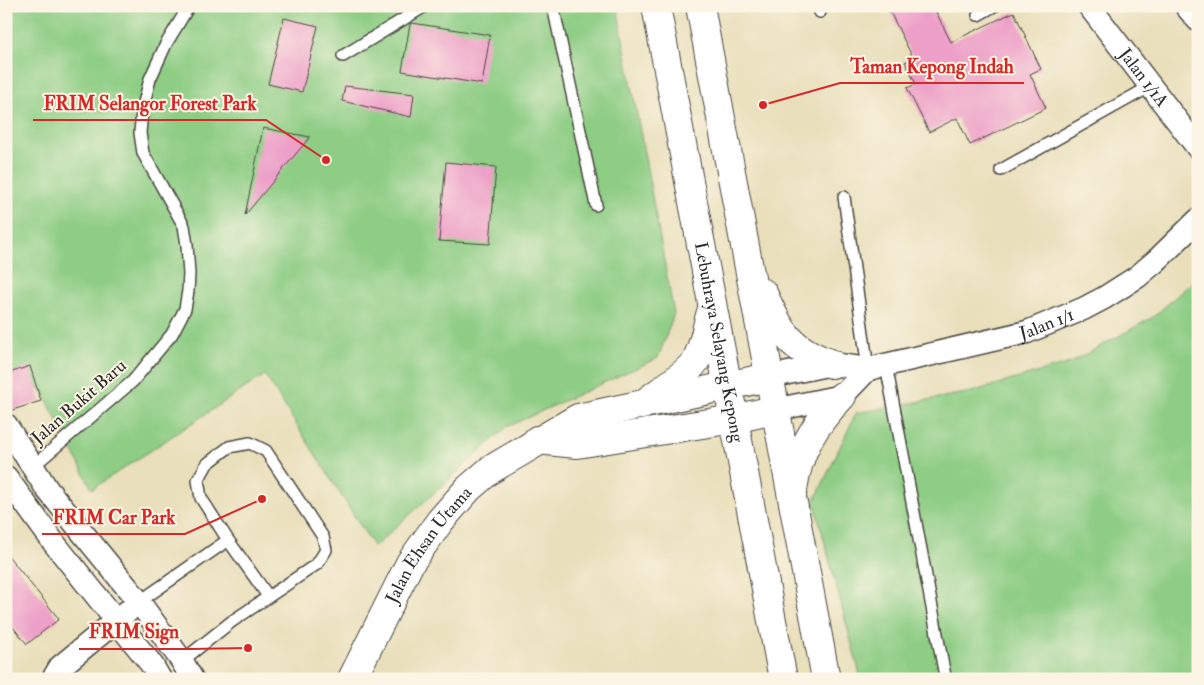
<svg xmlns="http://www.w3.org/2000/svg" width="1204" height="685" font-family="'IM FELL Double Pica',serif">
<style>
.green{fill:#8dcd84;stroke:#5c7c58}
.building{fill:#ed9fc7}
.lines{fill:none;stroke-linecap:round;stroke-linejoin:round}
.service-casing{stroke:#484641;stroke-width:14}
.minor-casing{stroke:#484641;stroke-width:25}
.tertiary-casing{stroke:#484641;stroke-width:30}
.primary-casing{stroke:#484641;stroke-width:30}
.service{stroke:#fff;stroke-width:11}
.minor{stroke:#fff;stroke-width:22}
.tertiary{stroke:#fff;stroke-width:28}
.primary{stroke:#fff;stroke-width:28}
.labels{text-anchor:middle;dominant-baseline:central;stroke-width:4;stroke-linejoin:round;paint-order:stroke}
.street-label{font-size:18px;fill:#2b2b2b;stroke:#fcf5e5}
.leader{fill:none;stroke:#d62828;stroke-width:2}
.callout-dot{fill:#d62828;stroke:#fcf5e5;stroke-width:2}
.callout-label{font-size:19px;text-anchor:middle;font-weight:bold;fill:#d62828;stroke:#fcf5e5;stroke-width:4;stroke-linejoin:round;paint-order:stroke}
</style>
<rect width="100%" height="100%" fill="#fcf5e5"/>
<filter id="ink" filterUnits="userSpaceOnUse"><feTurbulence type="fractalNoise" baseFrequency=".02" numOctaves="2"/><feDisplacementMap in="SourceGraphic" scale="10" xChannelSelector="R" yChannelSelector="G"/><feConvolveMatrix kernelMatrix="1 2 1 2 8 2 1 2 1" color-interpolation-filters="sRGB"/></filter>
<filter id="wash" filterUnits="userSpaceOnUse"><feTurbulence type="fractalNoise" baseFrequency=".0096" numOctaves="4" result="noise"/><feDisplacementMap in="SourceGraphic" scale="20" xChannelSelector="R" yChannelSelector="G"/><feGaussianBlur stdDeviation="1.12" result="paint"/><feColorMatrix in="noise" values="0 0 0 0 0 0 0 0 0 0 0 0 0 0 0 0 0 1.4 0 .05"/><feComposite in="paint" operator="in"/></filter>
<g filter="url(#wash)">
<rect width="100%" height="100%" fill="#e9dfbb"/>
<path class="green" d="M 6,6 L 617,6 L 674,314 L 658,358 L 507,427 L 374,547 L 265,375 L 92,489 L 40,387 L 6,396 Z
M 1198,277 L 1198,679 L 861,679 L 814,502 L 856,413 L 971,392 L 1070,363 L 1153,317 Z"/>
<g id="blocks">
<path class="building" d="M 887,6 L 933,6 L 951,42 L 1014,12 L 1041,69 L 1030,74 L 1046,108 L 970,145 L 957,118 L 929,132 L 907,88 L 916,84 L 905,62 L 913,58 Z
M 284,18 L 318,26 L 302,92 L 268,84 Z
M 412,23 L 490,35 L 482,84 L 402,71 L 410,24 Z
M 345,86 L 414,94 L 411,117 L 342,101 Z
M 263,128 L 310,137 L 245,215 Z
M 446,162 L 496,167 L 490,244 L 439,241 Z
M 30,366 L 41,401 L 6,412 L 6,374 Z
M 6,553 L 59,619 L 27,644 L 6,619 Z"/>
</g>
</g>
<g filter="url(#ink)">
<use href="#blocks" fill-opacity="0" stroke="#484641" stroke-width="1"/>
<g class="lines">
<g class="service-casing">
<path id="service" d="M 553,6 L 596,205
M 818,6 L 820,12
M 978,15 L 994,6
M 343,56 L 425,6
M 1001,170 L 1151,86
M 844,197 L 868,369
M 886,365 L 945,676
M 32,467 L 133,381 L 172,334 L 185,309 L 188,291 L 189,274 L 187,245 L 184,226 L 143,153 L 140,133 L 142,111 L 150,79 L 166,44 L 189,6
M 228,540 L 268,596
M 139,602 L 228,540 L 201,498 L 198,480 L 207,464 L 229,447 L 250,443 L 266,451 L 323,537 L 326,550 L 317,564 L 231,622 L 182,661"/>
</g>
<g class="minor-casing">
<g id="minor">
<path id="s1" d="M 1089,6 L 1198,148"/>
<path d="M 1186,6 L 1198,20"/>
<path id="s2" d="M 769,377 L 832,364 L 868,369 L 1027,332 L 1083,309 L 1104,298 L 1137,277 L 1156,261 L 1198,220"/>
<path d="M 774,410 L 842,396 L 868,369"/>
<path d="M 6,425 L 47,489 L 139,602 L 182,661 L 192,679"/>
<path d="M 6,477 L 54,543 L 152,665 L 160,679"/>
<path d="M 53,679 L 60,667 L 128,611"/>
</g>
</g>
<g class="tertiary-casing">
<g id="tertiary">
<path d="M 537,440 L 577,444 L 734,419 L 774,410"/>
<path id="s3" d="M 352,679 L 410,563 L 440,521 L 468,489 L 490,470 L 578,418 L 769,377"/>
</g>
</g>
<g class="primary-casing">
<g id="primary">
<path id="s4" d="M 656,6 L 783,679"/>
<path d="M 700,6 L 826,679"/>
<path d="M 763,293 C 781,332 789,349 832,364"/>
<path d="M 642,405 C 655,394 689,373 696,360 C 704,346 706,328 711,312"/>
<path d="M 793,490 C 798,450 815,424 842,396"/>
</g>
</g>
<use href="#service" class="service"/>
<use href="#minor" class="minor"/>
<use href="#tertiary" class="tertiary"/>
<use href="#primary" class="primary"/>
</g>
</g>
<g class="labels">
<g class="street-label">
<text stroke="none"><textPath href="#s1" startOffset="90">Jalan 1/1A</textPath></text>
<text stroke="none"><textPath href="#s2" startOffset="285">Jalan 1/1</textPath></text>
<text stroke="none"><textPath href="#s4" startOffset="342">Lebuhraya Selayang Kepong</textPath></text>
<text transform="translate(79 402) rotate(-41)">Jalan Bukit Baru</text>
<text stroke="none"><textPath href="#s3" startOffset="155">Jalan Ehsan Utama</textPath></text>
</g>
</g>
<path class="leader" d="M763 105L840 83H1024M326 160L266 120H33M262 499L185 534H42M248 648L189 649H79"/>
<g class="callout-dot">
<circle cx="763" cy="105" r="5"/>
<circle cx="326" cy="160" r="5"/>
<circle cx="262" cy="499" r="5"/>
<circle cx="248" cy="648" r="5"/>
</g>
<g class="callout-label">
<text x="932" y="73">Taman Kepong Indah</text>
<text x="150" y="110">FRIM Selangor Forest Park</text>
<text x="114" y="524">FRIM Car Park</text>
<text x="134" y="638">FRIM Sign</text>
</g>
<rect width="1204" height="685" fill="none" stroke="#fcf5e5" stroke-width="25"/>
</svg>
